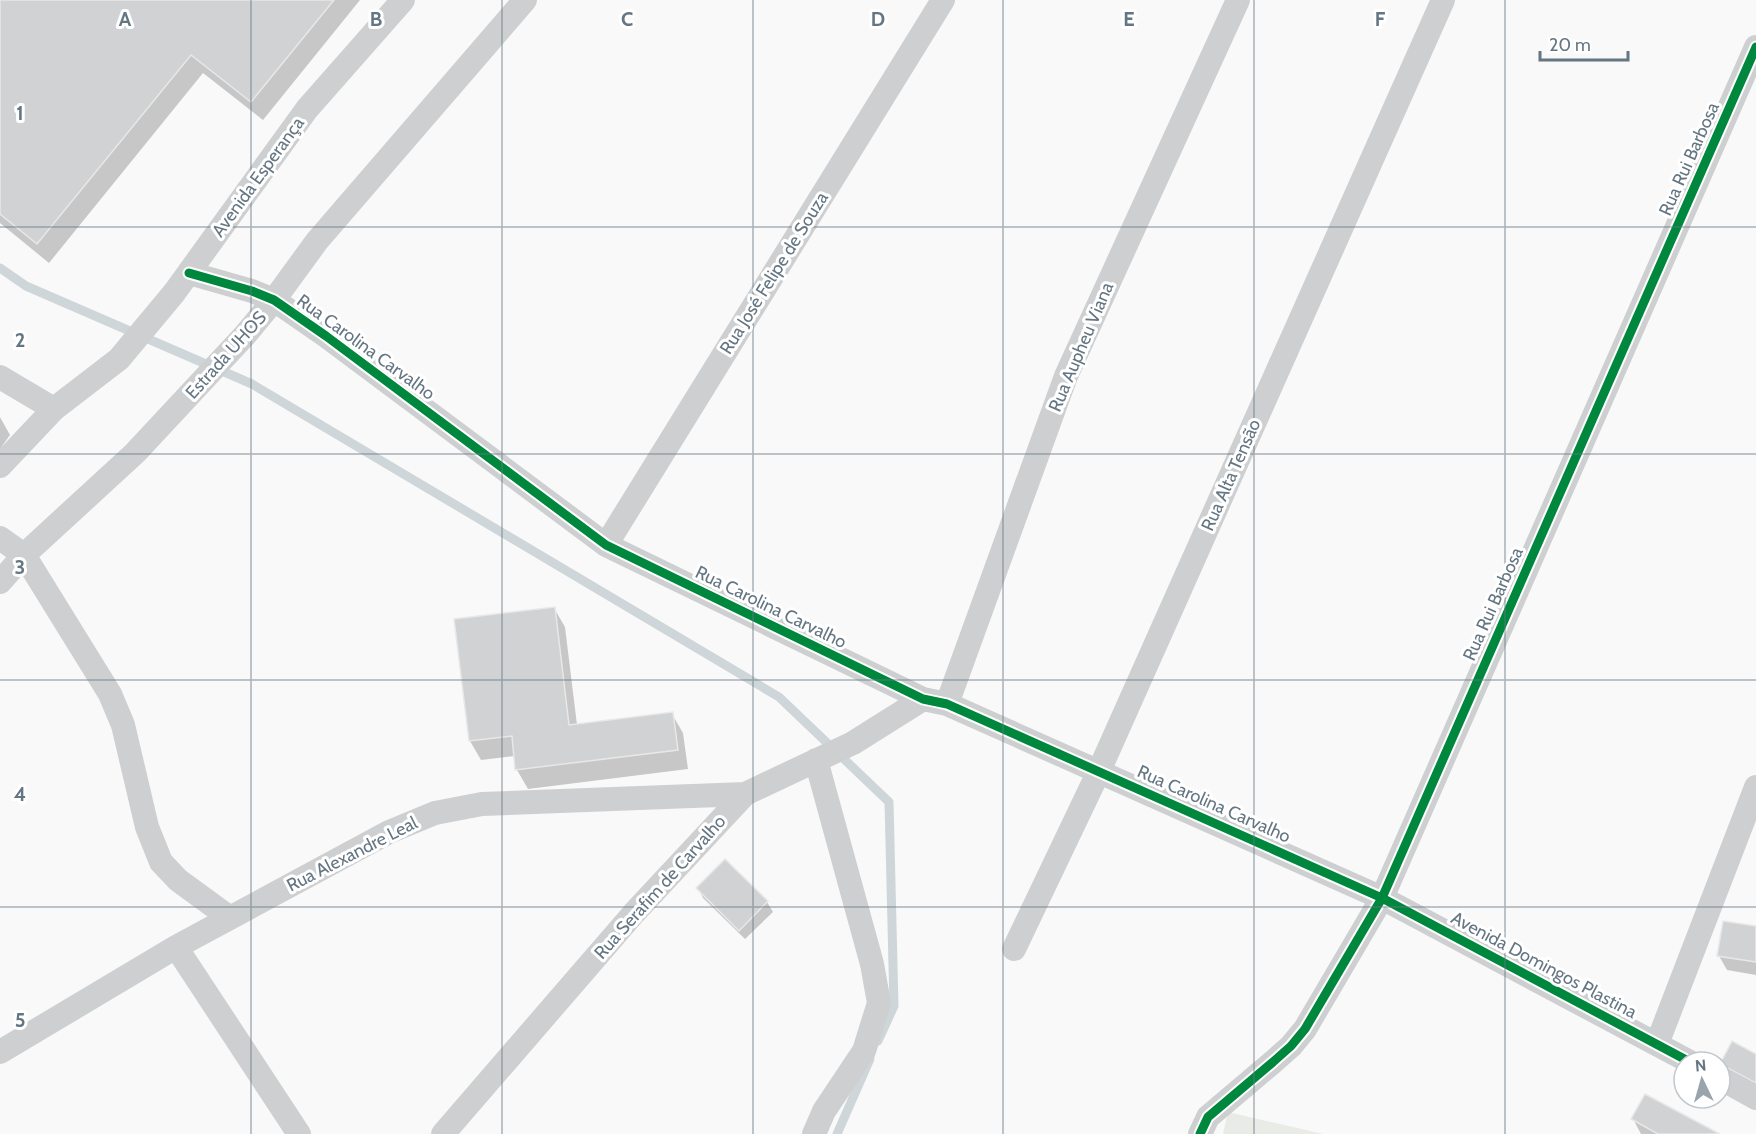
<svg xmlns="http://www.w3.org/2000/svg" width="1756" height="1134" font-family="Cabin,sans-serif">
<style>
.green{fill:#e8ebe6}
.shadow{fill:#0003}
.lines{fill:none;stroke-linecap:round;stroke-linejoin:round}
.stream{stroke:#ced6d9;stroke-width:9}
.building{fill:#d0d2d3;stroke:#e8e8e8;stroke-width:1.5}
.minor{stroke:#cecfd0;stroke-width:24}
.cycleway-casing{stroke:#fff;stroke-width:13}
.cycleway{stroke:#00873e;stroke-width:9}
.grid{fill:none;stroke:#657683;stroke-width:1.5;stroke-opacity:0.55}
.labels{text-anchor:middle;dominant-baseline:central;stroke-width:6;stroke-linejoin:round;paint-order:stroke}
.street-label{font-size:18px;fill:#657683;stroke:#fff}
.grid-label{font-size:20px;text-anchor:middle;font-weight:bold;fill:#657683;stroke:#fff;stroke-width:6;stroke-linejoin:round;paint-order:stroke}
</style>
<rect width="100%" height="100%" fill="#f9f9f9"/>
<path class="green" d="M 1228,1112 L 1323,1134 L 1223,1134 Z"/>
<path class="shadow" d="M 0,0 L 360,0 L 263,120 L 203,73 L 49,263 L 0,223 Z
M 0,417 L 10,435 L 0,449 Z
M 554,608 L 565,627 L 577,725 L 672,714 L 683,733 L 688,769 L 528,789 L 517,770 L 515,756 L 481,760 L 470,741 Z
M 725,861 L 767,902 L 773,912 L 745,939 L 703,898 L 698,888 Z
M 1756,928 L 1756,975 L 1727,970 L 1719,956 Z
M 1756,1055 L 1756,1089 L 1727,1073 L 1721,1064 Z
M 1633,1119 L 1717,1134 L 1641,1134 Z"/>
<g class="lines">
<path class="stream" d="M 0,268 L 26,286 L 252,384 L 779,697 L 889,802 L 894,1006 L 878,1041
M 837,1134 L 870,1059"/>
</g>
<path class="building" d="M 0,0 L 334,0 L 251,102 L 191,55 L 37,244 L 0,214 Z
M 555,607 L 569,725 L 673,712 L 678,750 L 515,770 L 512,736 L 469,741 L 454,619 Z
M 725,859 L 768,901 L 739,931 L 696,888 Z
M 1723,921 L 1756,926 L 1756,962 L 1717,956 Z
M 1732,1041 L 1756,1054 L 1756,1083 L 1720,1064 Z
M 1645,1094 L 1720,1134 L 1658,1134 L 1631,1119 Z"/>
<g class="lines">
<path class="minor" d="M 189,273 L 252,291 L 274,300 L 326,336 L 606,545 L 923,699 L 947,704 L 1382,898 L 1690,1062
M 0,377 L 54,409
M 0,466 L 54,409 L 119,359 L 174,293 L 307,109 L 403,0
M 0,538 L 24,555 L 110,694 L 123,725 L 147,827 L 161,862 L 178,880 L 230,918
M 606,545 L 943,0
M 0,582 L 24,555 L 135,453 L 245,335 L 274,300 L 317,241 L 525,0
M 947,704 L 1066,376 L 1238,0
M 176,947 L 299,1134
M 1014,949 L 1099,771 L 1443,0
M 1657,1044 L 1756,787
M 0,1052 L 176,947 L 389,832 L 435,813 L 482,804 L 745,794
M 1720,1078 L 1756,1098
M 443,1134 L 634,913 L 745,794 L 853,743 L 923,699
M 814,1134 L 824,1111 L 864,1051 L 879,1003 L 872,964 L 816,760
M 1200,1134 L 1208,1117 L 1273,1062 L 1291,1046 L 1305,1029 L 1382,898 L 1756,47"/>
<g class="cycleway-casing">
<path id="cycleway" d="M 189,273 L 252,291 L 274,300 L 326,336 L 606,545 L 923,699 L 947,704 L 1382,898 L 1690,1062
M 1200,1134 L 1208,1117 L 1273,1062 L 1291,1046 L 1305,1029 L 1382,898 L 1756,47"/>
</g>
<use href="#cycleway" class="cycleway"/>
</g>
<path class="grid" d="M 251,0 L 251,1134M 502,0 L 502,1134M 753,0 L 753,1134M 1003,0 L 1003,1134M 1254,0 L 1254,1134M 1505,0 L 1505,1134M 0,227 L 1756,227M 0,454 L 1756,454M 0,680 L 1756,680M 0,907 L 1756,907"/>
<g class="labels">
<g class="street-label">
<text transform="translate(1689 159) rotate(-66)">Rua Rui Barbosa</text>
<text transform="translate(258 177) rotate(-54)">Avenida Esperança</text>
<text transform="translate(774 273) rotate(-58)">Rua José Felipe de Souza</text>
<text transform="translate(366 347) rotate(36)">Rua Carolina Carvalho</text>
<text transform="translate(1081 347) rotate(-67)">Rua Aupheu Viana</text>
<text transform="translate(226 355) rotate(-48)">Estrada UHOS</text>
<text transform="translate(1231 475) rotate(-66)">Rua Alta Tensão</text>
<text transform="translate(1493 604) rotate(-66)">Rua Rui Barbosa</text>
<text transform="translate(771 607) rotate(26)">Rua Carolina Carvalho</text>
<text transform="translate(1214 804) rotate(24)">Rua Carolina Carvalho</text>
<text transform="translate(352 854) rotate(-27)">Rua Alexandre Leal</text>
<text transform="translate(660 887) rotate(-48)">Rua Serafim de Carvalho</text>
<text transform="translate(1544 965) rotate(28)">Avenida Domingos Plastina</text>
</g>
</g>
<g class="grid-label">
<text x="125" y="26">A</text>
<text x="376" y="26">B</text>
<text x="627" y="26">C</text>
<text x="878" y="26">D</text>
<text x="1129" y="26">E</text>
<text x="1380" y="26">F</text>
<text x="20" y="120">1</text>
<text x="20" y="347">2</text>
<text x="20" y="574">3</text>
<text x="20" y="801">4</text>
<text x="20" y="1027">5</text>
</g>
<g transform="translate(1702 1080) rotate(355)"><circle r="28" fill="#ffffff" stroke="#c1c8cd" stroke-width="1.5"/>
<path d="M0-4.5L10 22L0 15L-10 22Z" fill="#99a4ac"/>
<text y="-9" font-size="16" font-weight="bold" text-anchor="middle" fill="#657683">N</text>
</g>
<path d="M1540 51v9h88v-9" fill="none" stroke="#657683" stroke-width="3"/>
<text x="1549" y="51" font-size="18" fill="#657683" stroke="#ffffff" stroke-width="4.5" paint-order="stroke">20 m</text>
</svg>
